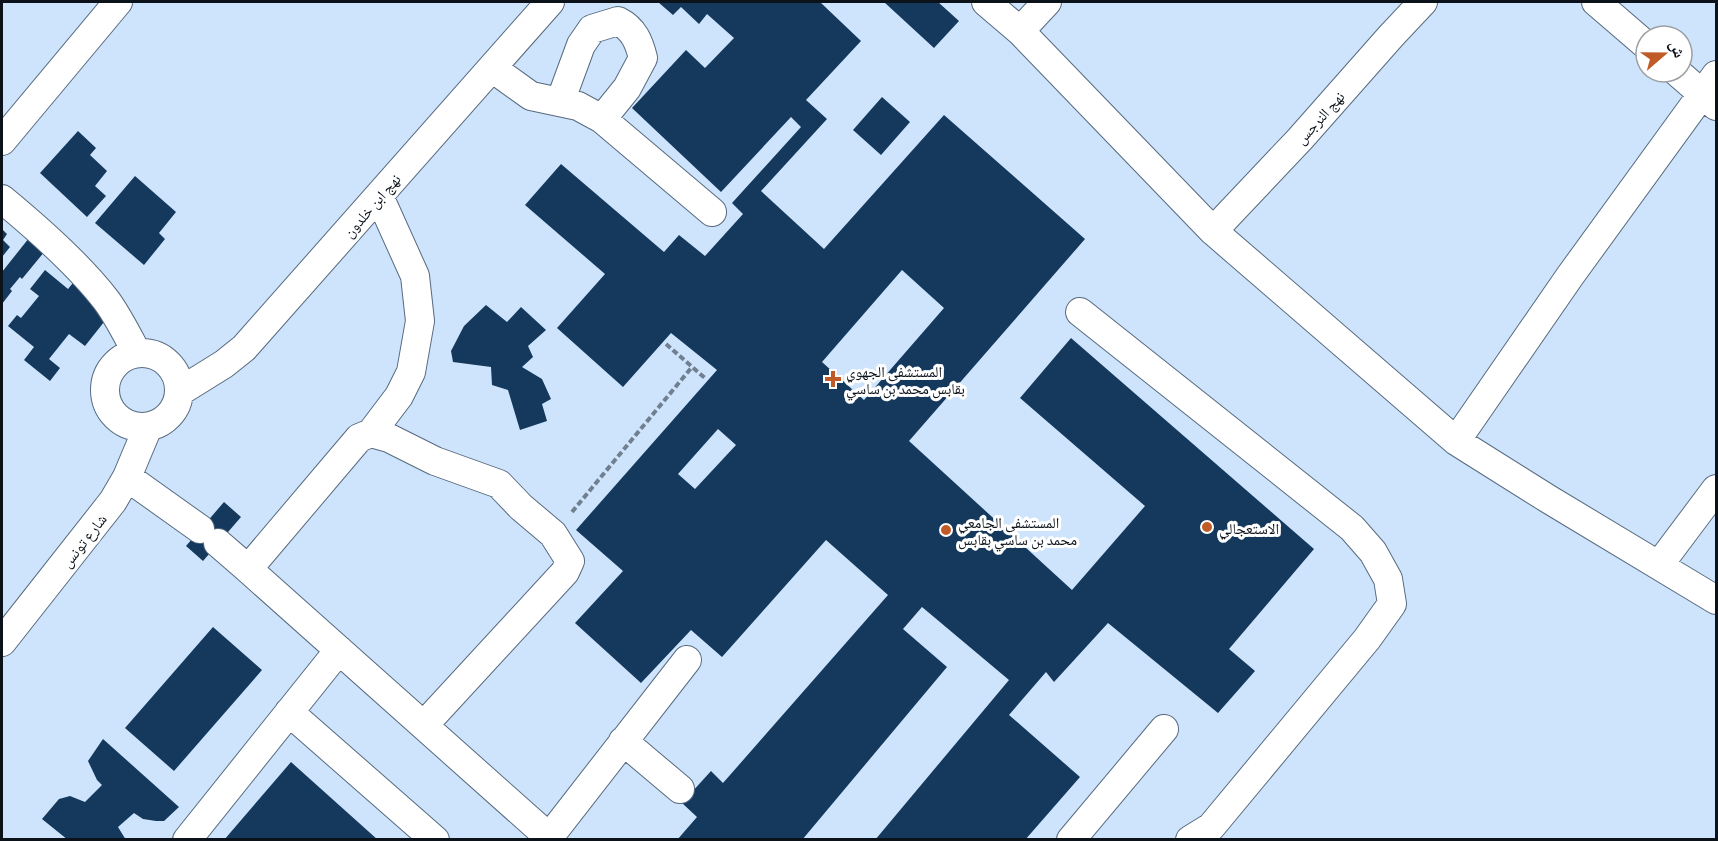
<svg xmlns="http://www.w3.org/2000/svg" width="1718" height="841" font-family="Literata,'Noto Naskh Arabic',serif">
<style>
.building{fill:#14395d;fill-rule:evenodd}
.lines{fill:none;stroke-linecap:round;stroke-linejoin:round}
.minor-casing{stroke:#576a7f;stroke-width:30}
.path{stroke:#718090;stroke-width:4;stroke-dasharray:6 3;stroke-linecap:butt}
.minor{stroke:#fff;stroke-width:28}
.poi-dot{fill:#c05b28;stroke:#fff;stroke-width:2}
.labels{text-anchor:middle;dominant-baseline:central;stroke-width:6;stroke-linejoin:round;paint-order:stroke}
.street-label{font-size:15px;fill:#0b121a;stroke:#fff}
.poi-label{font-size:15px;fill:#0b121a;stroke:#fff;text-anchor:start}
</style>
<rect width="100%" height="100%" fill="#cee4fc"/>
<path class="building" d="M 658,2 L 820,2 L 861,41 L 806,100 L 827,119 L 761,191 L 824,249 L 944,115 L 1085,239 L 909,441 L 1072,590 L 1145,506 L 1020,398 L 1071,338 L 1314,549 L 1229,649 L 1255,671 L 1218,713 L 1108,623 L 1054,682 L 1046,672 L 1009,715 L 1080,777 L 1025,840 L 875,840 L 1009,680 L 922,607 L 903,629 L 947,667 L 802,840 L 677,840 L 697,817 L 682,803 L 711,771 L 723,783 L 888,595 L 826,540 L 722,657 L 691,630 L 641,683 L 575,623 L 623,571 L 576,530 L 717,370 L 671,333 L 623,387 L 557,328 L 605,274 L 525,205 L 561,164 L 664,252 L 679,235 L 705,256 L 743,214 L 732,203 L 801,127 L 791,117 L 721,192 L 632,108 L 686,50 L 705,68 L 734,38 L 707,14 L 699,24 L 681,7 L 673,15 ZM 902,270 L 944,308 L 864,400 L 822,362 ZM 718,429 L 736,445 L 695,489 L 678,474 Z
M 884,2 L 938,2 L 959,21 L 934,48 Z
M 882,97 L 910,122 L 881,155 L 853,130 Z
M 78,131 L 96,148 L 90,155 L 107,171 L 95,186 L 106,196 L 87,217 L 40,173 Z
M 135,176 L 176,212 L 159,233 L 165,239 L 144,265 L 95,223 Z
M 2,229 L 7,234 L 3,240 L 10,247 L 2,257 Z
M 29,238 L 45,251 L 22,279 L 20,277 L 10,289 L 12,291 L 2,304 L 2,272 Z
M 45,270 L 68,289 L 77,278 L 102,300 L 104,322 L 85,346 L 69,334 L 49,359 L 60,368 L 50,381 L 24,360 L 34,347 L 8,326 L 17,315 L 21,318 L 39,296 L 30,289 Z
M 486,305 L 507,322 L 521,307 L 546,330 L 528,346 L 533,357 L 522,367 L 542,379 L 551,399 L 542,404 L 547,421 L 520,430 L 508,390 L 492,385 L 491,367 L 453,362 L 451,351 L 464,326 Z
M 224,502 L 241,517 L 203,561 L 186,546 Z
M 213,627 L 262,670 L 174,771 L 125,728 Z
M 103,739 L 179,807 L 164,821 L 156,821 L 143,819 L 134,813 L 118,827 L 126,840 L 68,840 L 42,819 L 59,799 L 70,796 L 85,802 L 102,785 L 97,780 L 88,761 Z
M 291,762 L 378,840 L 224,840 Z"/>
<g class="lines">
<g class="minor-casing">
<path id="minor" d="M 986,2 L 1020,31 L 1213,231 L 1456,441 L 1550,500 L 1716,600
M 1596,2 L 1646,45
M 1020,31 L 1047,2
M 492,68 L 531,96 L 578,106 L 602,119 L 712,212
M 1677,72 L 1716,106
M 560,102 L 581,45 L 592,29 L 618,21 C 634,29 639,42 643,58 L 627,88 L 602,119
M 2,141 L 118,2
M 2,199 C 36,227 79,265 106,300 C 118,316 127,335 137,353
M 1213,231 L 1300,139 L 1391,36 L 1423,2
M 1080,312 L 1352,528 L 1373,552 L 1388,579 L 1392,604 L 1367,639 L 1211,827 L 1190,840
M105 390a37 37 0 1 1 74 0a37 37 0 1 1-74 0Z
M 179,392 L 224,364 L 244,348 L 550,2
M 371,433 L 399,396 L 411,372 L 420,321 L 415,276 L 379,196
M 1456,441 L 1570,276 L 1716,75
M 127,477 L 200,529
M 218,543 L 248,569 L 552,840
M 1659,565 L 1716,489
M 248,569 L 359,438 L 371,433 L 389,438 L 435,461 L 499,484 L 521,507 L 553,534 L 570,561 L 565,572 L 424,725
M 2,642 L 113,501 L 127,477 L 148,427
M 289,712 L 435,840
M 623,741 L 680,789
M 187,840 L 339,650
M 547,840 L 687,660
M 1071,840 L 1164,729"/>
</g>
<path class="path" d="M 666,344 L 706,379
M 572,512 L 692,367"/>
<use href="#minor" class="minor"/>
</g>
<g class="poi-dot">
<path d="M830 370h6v6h6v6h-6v6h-6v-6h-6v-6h6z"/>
<circle cx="1207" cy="527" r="6"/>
<circle cx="946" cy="530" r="6"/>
</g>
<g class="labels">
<g class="street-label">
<text transform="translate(1319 117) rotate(-48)">نهج النرجس</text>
<text transform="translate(371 205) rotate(-49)">نهج ابن خلدون</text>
<text transform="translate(83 540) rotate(-52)">شارع تونس</text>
</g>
<g class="poi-label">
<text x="846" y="370">المستشفى الجهوي<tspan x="846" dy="17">بقابس محمد بن ساسي</tspan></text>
<text x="958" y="521">المستشفى الجامعي<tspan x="958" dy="17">محمد بن ساسي بقابس</tspan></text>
<text x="1219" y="527">الاستعجالي</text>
</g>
</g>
<rect width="1718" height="841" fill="none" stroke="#0b121a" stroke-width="6"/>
<g transform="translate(1664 54) rotate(70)"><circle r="28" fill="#ffffff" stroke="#9da0a3" stroke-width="1.5"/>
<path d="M0-4.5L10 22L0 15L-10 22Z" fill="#c05b28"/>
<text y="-9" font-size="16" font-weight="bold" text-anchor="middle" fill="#0b121a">ش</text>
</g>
</svg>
